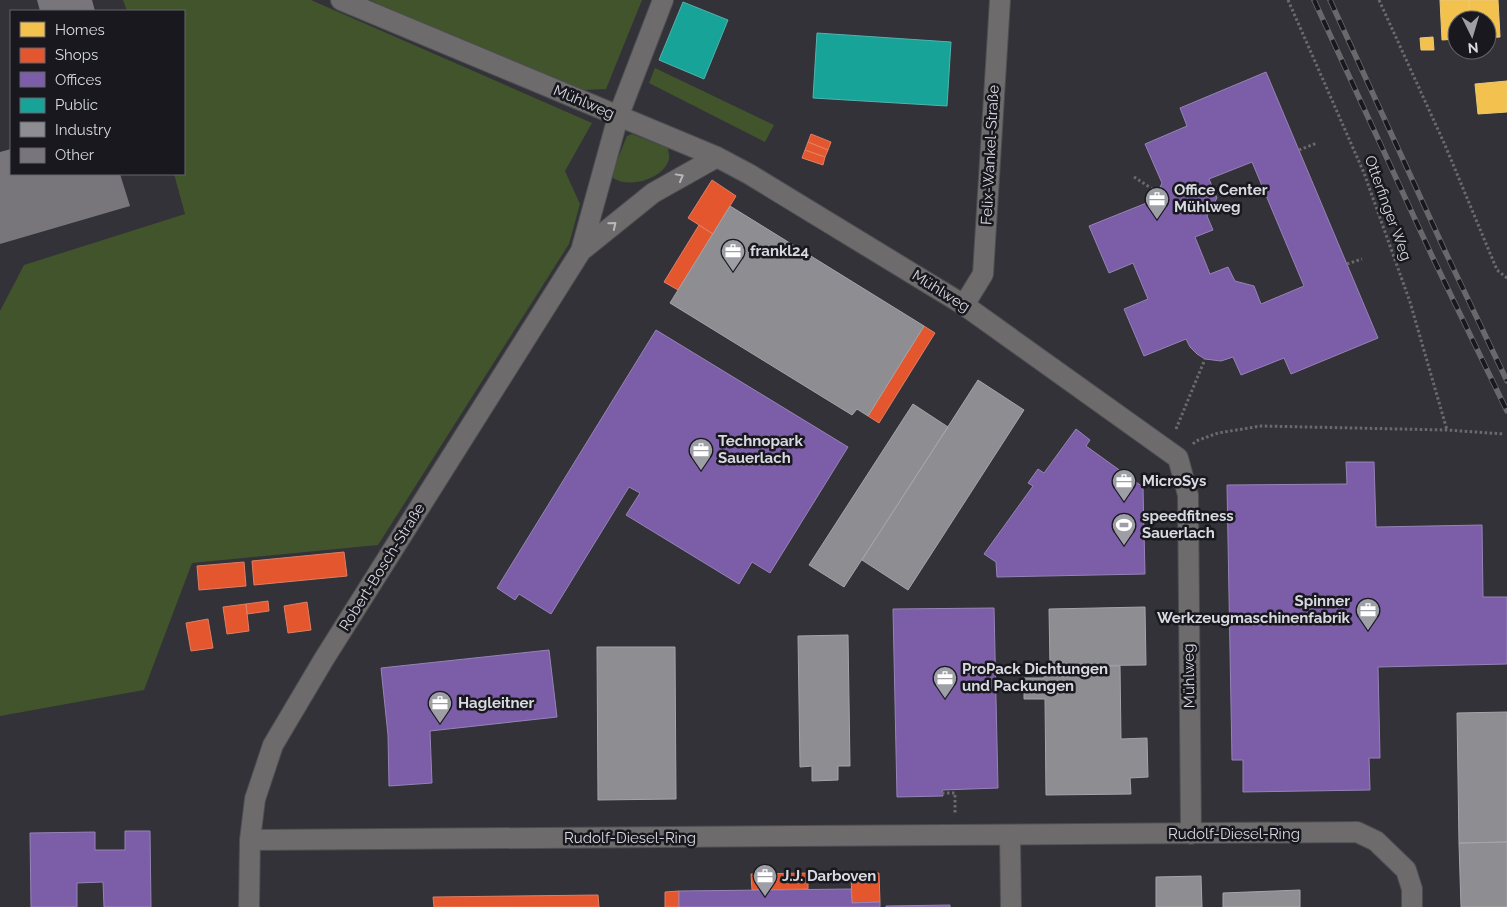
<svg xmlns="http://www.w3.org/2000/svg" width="1507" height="907" viewBox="0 0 1507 907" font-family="Raleway,sans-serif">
  <rect width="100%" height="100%" fill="#323238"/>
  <path fill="#41542c" d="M123,0H311L592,123L565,171L580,204L569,244L378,545L192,563L144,690L0,716V311L24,265L185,214L174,174H184V11H127Z
    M370,0H642L606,89L581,90L464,42Z
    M655,68L774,125L765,142L649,83Z
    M632,134L668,148C668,152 670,156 669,159C664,179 629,189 613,178L612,173L627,136Z"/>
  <path fill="#f2c14e" stroke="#eac87a" d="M1440,0H1469L1470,20H1457V39L1442,40Z
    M1469,0H1498L1500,37L1487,38V20H1470Z
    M1433,37L1434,50H1421L1420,38Z
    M1507,81V112L1478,114L1475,84Z"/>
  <path fill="#e4572e" stroke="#e07e64" d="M811,134L831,142L828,150L808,142Z
    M808,142L828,150L825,157L805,150Z
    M805,150L825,157L823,165L802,158Z
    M712,180L736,196L713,234L688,218Z
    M699,225L713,234L678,290L664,282Z
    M924,326L935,333L879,423L868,416Z
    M344,552L347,576L254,585L252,561Z
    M244,562L246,586L199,590L197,566Z
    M268,601L269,611L247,614L246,604Z
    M307,602L311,630L288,633L284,606Z
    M246,604L249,631L227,634L223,607Z
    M208,619L213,648L191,651L186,623Z
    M808,873V889L752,890L751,874Z
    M879,873L880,902L852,903L851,874Z
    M679,891V907H665V892Z
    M598,895L599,907H434L433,897Z"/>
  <path fill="#7b5ea7" stroke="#9783b8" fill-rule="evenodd" d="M1266,72L1378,338L1291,374L1284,358L1241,375L1233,357L1221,361L1205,359L1197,354L1190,347L1186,339L1144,356L1124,309L1148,299L1133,263L1109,273L1089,226L1154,200L1162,183L1145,144L1187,126L1180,108ZM1252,162L1304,286L1261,304L1254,286L1235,281L1228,267L1210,274L1195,237L1213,230L1207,216L1217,198L1209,179Z
    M656,330L848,447L770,573L752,562L739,584L626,515L640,493L629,487L551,614L519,594L515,600L497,588Z
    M1076,429L1090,440L1086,446L1143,487L1145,574L997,577L996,562L984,554L1033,486L1028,483L1038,469L1044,473Z
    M1346,462H1374L1376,527L1482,525L1483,597H1507V664L1378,667L1380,758H1369L1370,790L1243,792V760H1232L1227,485L1347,484Z
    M994,608L998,788L942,790L943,796L897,797L893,609Z
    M549,650L557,717L430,731L432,783L389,786L388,735L381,668Z
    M125,831H150L151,907H104L103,882L77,883V907H31L30,833L95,832V850H125Z
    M851,889L852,903L880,902V907H679V891Z
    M950,905V907H886V906Z"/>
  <path fill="#17a398" stroke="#51b3ae" d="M683,2L728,20L704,79L659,60Z
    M817,33L951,42L947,106L813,98Z"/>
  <path fill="#8d8d92" stroke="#a4a4aa" d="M730,206L924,326L868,416L857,409L852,415L670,303Z
    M978,380L1024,410L908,590L862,560Z
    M913,404L948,427L844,587L809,565Z
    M1145,607L1146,665L1050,666L1049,609Z
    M848,635L850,766H838V780L812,781V766L800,767L798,636Z
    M597,647H675L676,799L598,800Z
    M1120,666L1121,739L1147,738L1148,777L1130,778L1131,794L1046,795L1045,699H1024V678H1044V667Z
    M1507,712V842L1459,843L1457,713Z
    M1507,842V907H1461L1459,843Z
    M1201,876L1202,907H1156V877Z
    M1300,890V907H1223V893Z"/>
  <path fill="#78767b" d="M37,0H92L95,11H40Z
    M11,149V174H120L130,206L0,244V152Z"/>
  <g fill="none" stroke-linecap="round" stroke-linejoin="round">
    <g stroke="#4d4e52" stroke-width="22">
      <path id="minor" d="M341,0L717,157L749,174L964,305L1178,458L1188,495L1191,834
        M581,251L653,193L717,157
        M964,305L983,274L1000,0
        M1010,836L1011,907
        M250,840L1357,832L1376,841L1406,870L1412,889V907
        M249,907L250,840L255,799L273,745L324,659L581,251L618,117L663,0"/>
    </g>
    <path stroke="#6b6a6c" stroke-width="3" stroke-dasharray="2.5 2.5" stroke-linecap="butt" d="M1288,0L1364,173L1410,302L1447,430
      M1379,0L1445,145L1497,270L1507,278
      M1299,150L1317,143
      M1134,177L1157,192
      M1347,264L1362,259
      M1176,429L1205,359
      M1193,444L1196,441L1218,433L1261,426L1447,430L1504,434
      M942,793H955V813"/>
    <use href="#minor" stroke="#6d6b6b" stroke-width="20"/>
    <g stroke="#69686b" stroke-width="5.5">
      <path id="rail" d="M1314,0L1432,256L1507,411
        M1330,0L1445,251L1507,381"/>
    </g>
    <use href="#rail" stroke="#18181e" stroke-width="4" stroke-dasharray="11" stroke-linecap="butt"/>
  </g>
  <defs><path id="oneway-chevron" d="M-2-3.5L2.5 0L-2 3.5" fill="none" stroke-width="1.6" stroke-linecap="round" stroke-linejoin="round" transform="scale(1.25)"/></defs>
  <g stroke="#b8b8be">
    <use href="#oneway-chevron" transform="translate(680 177) rotate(-29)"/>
    <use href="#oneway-chevron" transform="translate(613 225) rotate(-39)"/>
  </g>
  <defs>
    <g id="office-pin" transform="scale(1.25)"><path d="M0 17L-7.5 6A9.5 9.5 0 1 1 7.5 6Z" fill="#9e9fa6" stroke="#18181e"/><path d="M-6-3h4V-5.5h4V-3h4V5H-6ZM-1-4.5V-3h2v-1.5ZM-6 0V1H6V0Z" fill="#fff"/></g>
    <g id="stadium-pin" transform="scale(1.25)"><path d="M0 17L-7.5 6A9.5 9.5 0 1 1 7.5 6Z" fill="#9e9fa6" stroke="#18181e"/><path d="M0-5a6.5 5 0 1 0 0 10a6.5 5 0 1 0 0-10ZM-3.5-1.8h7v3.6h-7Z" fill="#fff"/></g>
  </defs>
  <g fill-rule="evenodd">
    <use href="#office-pin" x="1157" y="199"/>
    <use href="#office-pin" x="733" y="251"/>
    <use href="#office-pin" x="701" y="450"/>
    <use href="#office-pin" x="1124" y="481"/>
    <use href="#stadium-pin" x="1124" y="525"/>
    <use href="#office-pin" x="1368" y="610"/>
    <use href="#office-pin" x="945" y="678"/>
    <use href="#office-pin" x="440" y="703"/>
    <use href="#office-pin" x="765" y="876"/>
  </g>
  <g text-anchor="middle" stroke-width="5" stroke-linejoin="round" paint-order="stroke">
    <g font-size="15" fill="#d8d9e1" stroke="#18181e">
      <text transform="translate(584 102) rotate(23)" y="5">Mühlweg</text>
      <text transform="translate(990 155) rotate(-87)" y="5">Felix-Wankel-Straße</text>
      <text transform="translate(1388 208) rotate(70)" y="5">Otterfinger Weg</text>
      <text transform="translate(941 291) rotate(32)" y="5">Mühlweg</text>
      <text transform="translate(382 567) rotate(-58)" y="5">Robert-Bosch-Straße</text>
      <text transform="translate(1189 676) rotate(-91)" y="5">Mühlweg</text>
      <text x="1234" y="839">Rudolf-Diesel-Ring</text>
      <text x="630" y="843">Rudolf-Diesel-Ring</text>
    </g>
    <g font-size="15" font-weight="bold" fill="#d8d9e1" stroke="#18181e" text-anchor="start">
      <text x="1174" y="195">Office Center<tspan x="1174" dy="17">Mühlweg</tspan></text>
      <text x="750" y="256">frankl24</text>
      <text x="718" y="446">Technopark<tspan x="718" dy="17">Sauerlach</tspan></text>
      <text x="1142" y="486">MicroSys</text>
      <text x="1142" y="521">speedfitness<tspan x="1142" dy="17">Sauerlach</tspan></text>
      <text x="1350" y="606" text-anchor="end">Spinner<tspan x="1350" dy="17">Werkzeugmaschinenfabrik</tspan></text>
      <text x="962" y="674">ProPack Dichtungen<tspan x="962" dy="17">und Packungen</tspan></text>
      <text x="458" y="708">Hagleitner</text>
      <text x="782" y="881">J.J. Darboven</text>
    </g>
  </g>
  <rect x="10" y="10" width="175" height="165" fill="#18181e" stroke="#65656c"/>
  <rect x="20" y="22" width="25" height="15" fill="#f2c14e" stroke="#65656c"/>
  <text x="55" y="35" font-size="15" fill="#d8d9e1">Homes</text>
  <rect x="20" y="48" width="25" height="15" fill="#e4572e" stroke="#65656c"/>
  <text x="55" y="60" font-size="15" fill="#d8d9e1">Shops</text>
  <rect x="20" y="72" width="25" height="15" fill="#7b5ea7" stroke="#65656c"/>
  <text x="55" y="85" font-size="15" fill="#d8d9e1">Offices</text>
  <rect x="20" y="98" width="25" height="15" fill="#17a398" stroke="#65656c"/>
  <text x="55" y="110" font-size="15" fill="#d8d9e1">Public</text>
  <rect x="20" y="122" width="25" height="15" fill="#8d8d92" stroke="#65656c"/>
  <text x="55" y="135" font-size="15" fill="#d8d9e1">Industry</text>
  <rect x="20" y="148" width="25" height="15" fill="#78767b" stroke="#65656c"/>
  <text x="55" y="160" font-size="15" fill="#d8d9e1">Other</text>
  <g transform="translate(1472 35) rotate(175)"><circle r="24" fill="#18181e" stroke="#65656c"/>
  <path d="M0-4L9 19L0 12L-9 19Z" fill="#9e9fa6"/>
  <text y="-8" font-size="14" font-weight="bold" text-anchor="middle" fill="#d8d9e1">N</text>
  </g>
</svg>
